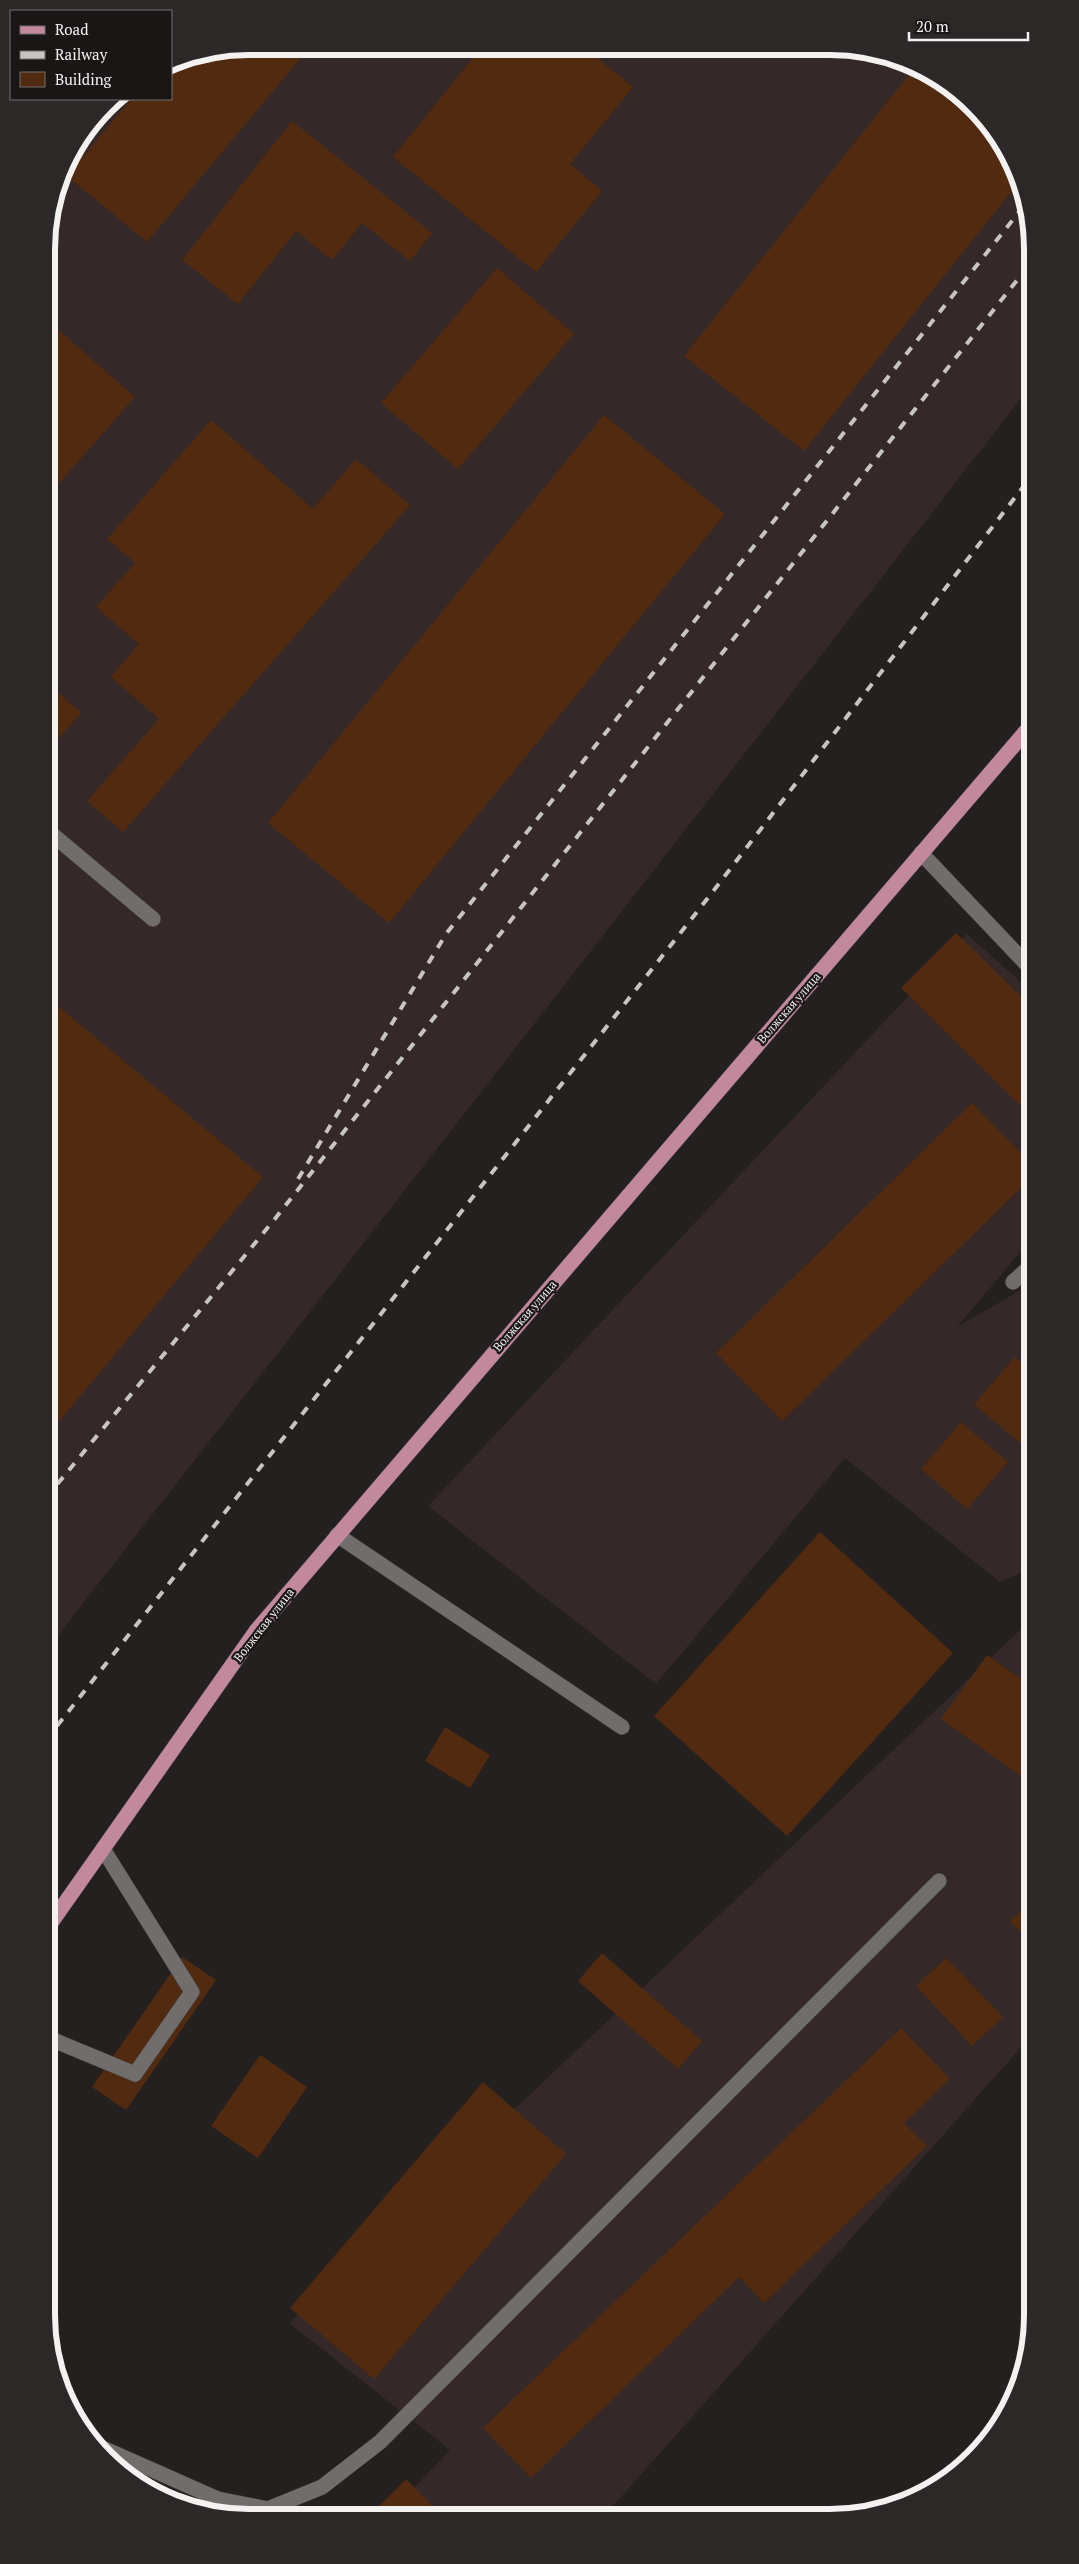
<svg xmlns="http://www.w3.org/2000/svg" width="1079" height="2564" viewBox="0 0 1079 2564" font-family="'PT Serif',serif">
  <rect width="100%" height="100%" fill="#24201f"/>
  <path fill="#342928" d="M249,46L869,50L920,67L973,105L1006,148L1026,197L1033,249V383L46,1651L47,235L67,159L113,99H171V62Z
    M967,934L1033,993V1237L957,1327L1033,1283L1032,1568L1000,1582L845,1458L656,1684L428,1506Z
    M1020,1630L1032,1637V2035L604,2516L388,2515L450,2450L289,2323Z"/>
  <path fill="#522a0f" d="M249,46L310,47L147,242L67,176L131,99H171V62Z
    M481,48H585L633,87L570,164L602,191L536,272L393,157Z
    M916,66L973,105L1006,148L1020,181L804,451L684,356Z
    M292,121L432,233L410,261L362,223L332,260L296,231L238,304L182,260Z
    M497,268L574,334L458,469L381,403Z
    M47,320L135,397L47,497Z
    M604,415L725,514L389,923L268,823Z
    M211,420L313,509L356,459L410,505L123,832L87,801L159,719L111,677L139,644L96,607L135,563L107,539Z
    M50,685L81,713L47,751V688Z
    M956,933L1033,1008V1118L901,988Z
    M47,997L263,1177L46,1437Z
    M972,1103L1033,1165V1176L782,1421L716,1353Z
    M1015,1357L1033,1373V1431L1021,1444L974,1404Z
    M961,1422L1008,1462L967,1509L921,1469Z
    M820,1532L953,1653L787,1836L654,1716Z
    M987,1655L1032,1687V1784L941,1719Z
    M445,1727L490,1755L470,1788L425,1761Z
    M1032,1901V1945L1010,1921Z
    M602,1953L702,2041L678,2069L578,1981Z
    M182,1957L216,1980L126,2110L92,2087Z
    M946,1958L1003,2017L972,2046L916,1986Z
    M901,2028L950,2079L904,2123L927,2146L764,2303L739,2277L531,2478L483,2428Z
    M260,2055L307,2087L258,2158L211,2126Z
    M483,2082L566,2154L374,2379L290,2308Z
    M406,2479L442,2515H370Z"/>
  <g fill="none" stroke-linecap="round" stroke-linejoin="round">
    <g stroke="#403c3c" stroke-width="16">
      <path id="lane" d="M47,830L153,919
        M337,1535L622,1727
        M46,2037L135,2074L192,1992L103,1849
        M96,2445L218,2499L268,2509L322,2487L380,2442L939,1881"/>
    </g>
    <g stroke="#403c3c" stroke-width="16">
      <path id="street" d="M921,853L1033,971
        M1013,1282L1033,1264"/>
    </g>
    <g stroke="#403c3c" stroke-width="16">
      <path id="primary" d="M46,1930L256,1631L1033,723"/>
    </g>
    <use href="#lane" stroke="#726d6d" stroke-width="15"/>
    <use href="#street" stroke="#726d6d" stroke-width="15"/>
    <use href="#primary" stroke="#c1899b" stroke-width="15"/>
    <path stroke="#c8c4c4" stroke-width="4" stroke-dasharray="9 9" stroke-linecap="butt" d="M298,1179L446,934L1027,202
      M46,1498L274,1220L1033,260
      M46,1740L711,894L1033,474"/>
  </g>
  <g text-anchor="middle" stroke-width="4.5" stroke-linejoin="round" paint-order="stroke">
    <g font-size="12" fill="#f4f1f1" stroke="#1a1616">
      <text transform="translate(789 1008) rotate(-49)" y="4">Волжская улица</text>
      <text transform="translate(525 1316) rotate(-49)" y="4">Волжская улица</text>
      <text transform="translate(264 1625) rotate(-52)" y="4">Волжская улица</text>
    </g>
  </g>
  <path d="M0 0H1079V2564H0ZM249 55H830A194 194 0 0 1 1024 249V2315A194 194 0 0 1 830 2509H249A194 194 0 0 1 55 2315V249A194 194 0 0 1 249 55Z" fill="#2b2828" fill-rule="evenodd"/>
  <path fill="none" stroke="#f4f1f1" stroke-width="6" d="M249 55H830A194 194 0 0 1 1024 249V2315A194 194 0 0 1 830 2509H249A194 194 0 0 1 55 2315V249A194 194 0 0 1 249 55Z"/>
  <rect x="10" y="10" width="162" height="90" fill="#1a1616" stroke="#716e6e"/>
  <rect x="20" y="26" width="25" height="8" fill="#c1899b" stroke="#716e6e"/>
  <text x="55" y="35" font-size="15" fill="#f4f1f1">Road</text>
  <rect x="20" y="51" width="25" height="8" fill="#c8c4c4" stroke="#716e6e"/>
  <text x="55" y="60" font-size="15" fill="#f4f1f1">Railway</text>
  <rect x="20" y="72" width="25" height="15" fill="#522a0f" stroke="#716e6e"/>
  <text x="55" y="85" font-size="15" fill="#f4f1f1">Building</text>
  <path d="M909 32v8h119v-8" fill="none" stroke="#f4f1f1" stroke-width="2.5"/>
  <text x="916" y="32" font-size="15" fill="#f4f1f1" stroke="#1a1616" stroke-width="4" paint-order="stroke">20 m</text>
</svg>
